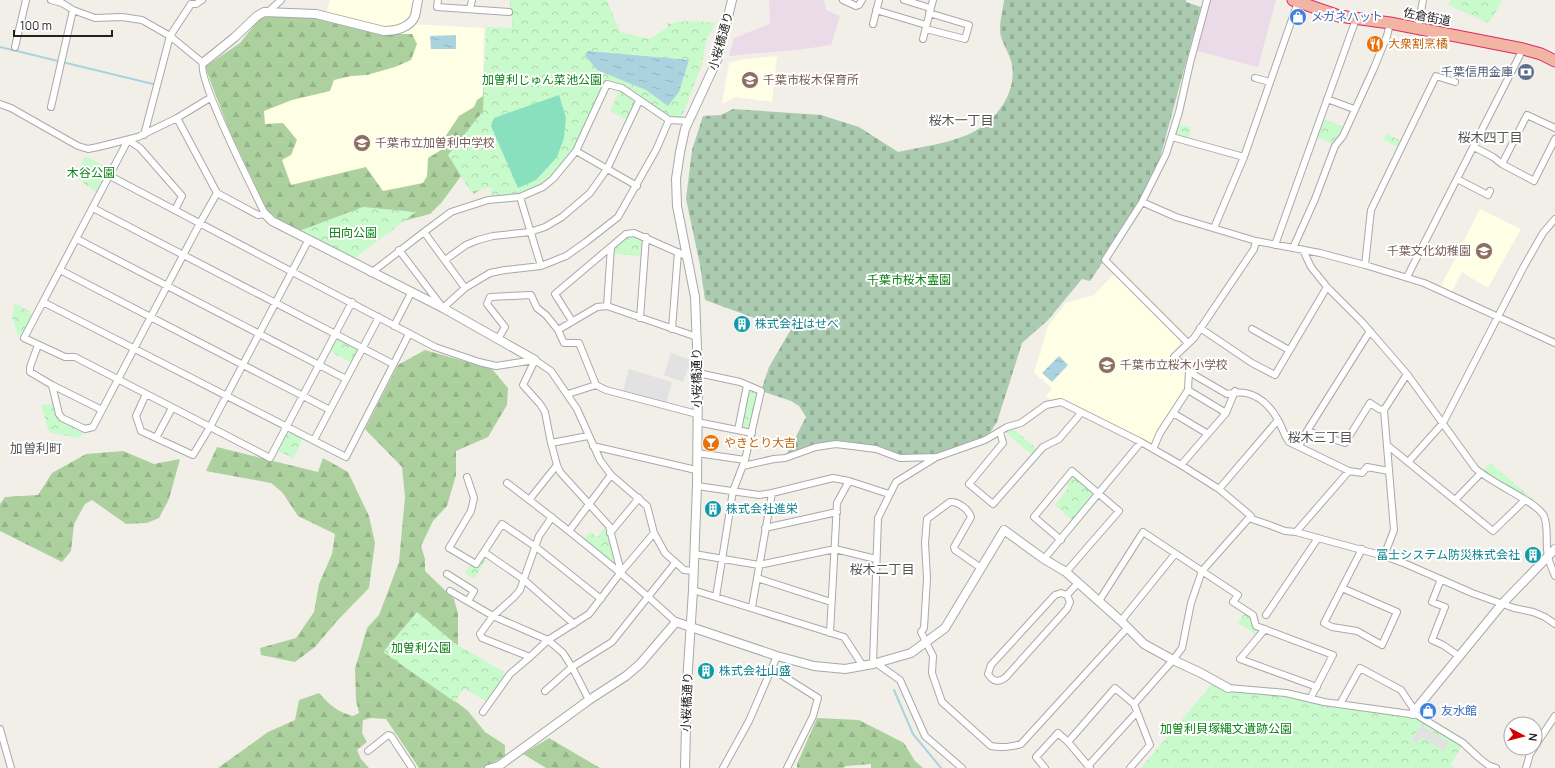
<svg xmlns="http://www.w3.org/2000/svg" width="1555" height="768" viewBox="0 0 1555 768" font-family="Manrope,'Noto Sans JP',sans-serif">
  <defs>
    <pattern id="forest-firs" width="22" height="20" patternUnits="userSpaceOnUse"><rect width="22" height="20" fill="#add19e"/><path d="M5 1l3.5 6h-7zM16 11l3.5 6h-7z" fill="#95b388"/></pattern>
    <pattern id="cemetery-stones" width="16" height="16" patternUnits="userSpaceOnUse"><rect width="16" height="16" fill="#aacbaf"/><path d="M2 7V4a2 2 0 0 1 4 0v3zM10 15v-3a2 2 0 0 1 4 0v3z" fill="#92ae96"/></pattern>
    <pattern id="park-crowns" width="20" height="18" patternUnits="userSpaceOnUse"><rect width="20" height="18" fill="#c8facc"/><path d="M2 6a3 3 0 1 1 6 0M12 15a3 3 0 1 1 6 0" fill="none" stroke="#acd6af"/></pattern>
    <pattern id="water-ripples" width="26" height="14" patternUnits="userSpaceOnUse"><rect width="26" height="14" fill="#aad3df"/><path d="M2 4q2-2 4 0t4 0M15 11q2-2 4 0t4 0" fill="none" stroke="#92b5bf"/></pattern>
  </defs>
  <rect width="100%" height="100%" fill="#f2efe9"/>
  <path fill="#ebdbe8" d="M769,0H824L826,10L840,16L831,45L804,49L729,56L734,38L770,24Z
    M1209,0H1276L1258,67L1197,51Z"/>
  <path fill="#ffffe5" d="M330,0H414L410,15L404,23L396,28L367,25L326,14Z
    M410,24L484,28L482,107L422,191L285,197L254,100L390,42Z
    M777,56L772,102L736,97L722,104L729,63L738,60Z
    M1480,209L1521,229L1488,288L1462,272L1451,293L1440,288Z
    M1114,274L1179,338L1180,343L1169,357L1185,373L1184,388L1153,443H1150L1099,417L1062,400L1052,401L1046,396L1052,388L1034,373L1048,326L1066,303L1094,295Z"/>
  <path fill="url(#forest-firs)" d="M510,0H602L617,33L651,42L669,29L668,23L680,29L617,75L657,109L622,88L606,81L592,107L474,194L461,176L442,202L430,214L324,242L282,222L267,210L229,130L205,67L240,43L260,18L274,13L314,18L368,30L394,34H412L417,44L411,60L395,67L367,75L351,76L334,80L330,91L292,100L264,111L265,124L283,123L297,140L291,155L282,160L291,185L366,167L383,191L423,183L427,176L428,158L441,150L445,137L459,116L474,107L477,100L483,96L487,31L513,28Z
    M425,350L492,369L508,388L507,405L488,437L456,451V475L447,506L433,521L421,546L425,559V571L454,599L458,614V649L441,690L468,711L485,732L505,745V756L483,768H419L386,719L371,718L363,720L362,733L367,742L357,750L361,759L369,768H218L268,732L295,720L299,700L319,693C331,706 336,711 353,716L359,713L356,700L355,669L367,628L379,615L399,562L405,497L402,467L365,429L398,365Z
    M217,447L318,472L323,458L348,472L369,516L375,543L369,588L337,621L315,647L295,662L261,655L260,648L296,638L314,612L319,584L332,554L335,534L298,516L282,492L271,483L206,471Z
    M123,451L154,464L180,459L169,499L159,518L147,523L126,524L92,500L85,504L74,524L71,551L62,562L0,531V504L5,497L38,495L52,473L86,454Z
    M817,718L859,720L904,743L915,761L923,768H871V764L846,766L843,768H797V764Z
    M549,738L600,768H546L523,754Z"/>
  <path fill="url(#cemetery-stones)" d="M1004,0H1186V2L1201,7L1157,169L1123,232L1090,281L1082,279L1048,320L1022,343L997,422L985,440L937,457L900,458L876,449L836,444L785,458L806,417L799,406L791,401L761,391L769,367L790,331L705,300L700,265L686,199L692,150L703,116L721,115L733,109L821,115L859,127L898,152C920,147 946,144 967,135C993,124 1017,96 1012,65C1010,55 1004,46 1001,37C998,26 1003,11 1004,0Z"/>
  <path fill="url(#park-crowns)" d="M510,0H607L620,32L650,39L675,22L695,21L716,23L707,38L701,67L681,119H670L644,99L622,86L606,81L575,147L559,169L544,182L519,196L492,199L491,187L471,192L448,155L483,111L486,27L513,28Z
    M1451,0H1503L1489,23L1448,5Z
    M620,90L631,98L634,103L627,120L610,111Z
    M1323,119L1345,127L1334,145L1316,137Z
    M1176,124L1191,127L1189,139L1177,136L1175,133Z
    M1386,134L1401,141L1398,147L1384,140Z
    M85,156L109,168L96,192L75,177Z
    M363,207L416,212L356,257H350L299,231Z
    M627,235L634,236L642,240L640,256L613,254V247Z
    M15,303L33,314L21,336L18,335L12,317Z
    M339,339L357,348L358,352L352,363L329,351L335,340Z
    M750,390L757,392L758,394L749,429L744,428L742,426L748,392Z
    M53,404L57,417L85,432L78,438L49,432L41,405Z
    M1012,428L1037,449L1032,455L1004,431Z
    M291,433L303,439L293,458L278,451L286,435Z
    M1490,463L1533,499L1530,502L1482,472Z
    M1073,475L1095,495L1073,521L1055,505L1069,487L1066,484Z
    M606,526L615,561L612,562L583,540L590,532L597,537Z
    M483,555L488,556L474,579L465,573L471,563Z
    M417,612L456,644L507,674L487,702L464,688L455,702L383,652Z
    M1245,613L1252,618L1254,628L1258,630L1257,635L1238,623Z
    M1212,684L1415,717L1463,745L1450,765L1455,768H1141Z"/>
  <path fill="#88e0be" d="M559,95L566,118L564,138L557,157L536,180L518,188L491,126L494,118Z"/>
  <path fill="#e2e2e2" d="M671,353L691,360L683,382L664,375Z
    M629,369L672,382L666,404L623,391Z
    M1421,725L1449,743L1444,751L1421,737L1417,744L1411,741Z"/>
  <path fill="url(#water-ripples)" d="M456,35V49H431L430,36Z
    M588,51L689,60L679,92L668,106L646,90L597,70L585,55Z
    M1059,356L1068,365L1052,382L1042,373Z"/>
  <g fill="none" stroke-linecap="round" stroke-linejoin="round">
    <path stroke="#aad3df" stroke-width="2" d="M0,47L153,84
      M894,690L913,734L941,768"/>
    <g stroke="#a9a9a9" stroke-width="8">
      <path id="minor" d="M51,0L62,3L73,10L95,18L122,17L142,20L170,36L203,63L204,62
        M438,0L437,7L509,12
        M843,0L856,6L859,5L862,0
        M904,0L930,8
        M470,9L472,0
        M876,10L926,25
        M269,11L281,0
        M873,24L879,0
        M1418,28L1423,0
        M926,29L965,39L969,25L929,13
        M923,39L933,0
        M15,47L26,0
        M1255,78L1270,82
        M1327,99L1354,109
        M0,104L11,108L78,146L88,149L98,147L138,137L177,118L210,98
        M51,107L73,10
        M177,118L217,193L258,215L265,214C255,193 196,77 203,63
        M144,135L170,36L191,4H196L202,0
        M1172,137L1244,157
        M128,140L24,338L65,357H75L270,458L352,302
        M128,140L140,148L182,196L175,210
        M1474,147L1493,157L1502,164L1534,181L1555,139
        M576,151L637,186
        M1502,164L1527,115L1555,128
        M110,176L435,347L479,362L496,366L535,360L551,371L577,409L600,460L611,475L647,506L654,533L665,553L684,570L694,571
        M1457,179L1488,195L1490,191
        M520,197L541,266
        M1142,202L1176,217L1256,241L1320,253L1365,265L1424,283L1555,343
        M93,208L393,364
        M1214,228L1244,157L1298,2
        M424,232L465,288
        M77,239L346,379
        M1256,241L1254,249L1194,338L1174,357L1196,376L1227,394C1250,388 1267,400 1278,420C1282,427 1284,435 1289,442L1349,471L1362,473L1367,467L1389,471
        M1275,245L1356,19
        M1293,248L1315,199L1335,146L1343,136L1374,68L1387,36L1390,23
        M399,250L443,308L465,288L490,273L505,270L541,266L566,256L586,242L618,217L656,150L669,120
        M1303,250L1311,267L1327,287L1362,322L1407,374L1475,468C1490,483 1536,501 1544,516C1549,528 1545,543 1548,556C1549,563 1553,570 1555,576
        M445,260L466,245L478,240L493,236L530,232L545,227L562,217L590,193L607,169L639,101
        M1365,265L1371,210L1436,76L1455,82
        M60,270L330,410
        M371,273L424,232L451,212L488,200L520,197L543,187L553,179L576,151L607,84L622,88L669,120L689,121
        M1407,277L1523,49
        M43,302L346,457L409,334
        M607,306L611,247
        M640,318L646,237
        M572,321L555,294L626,234L634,233L686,256
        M394,326L411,293
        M1200,328L1252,363L1275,375L1327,287
        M672,329L678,252
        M1252,329L1289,350
        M558,330L597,307L607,306L697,337
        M498,339L505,327L487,304L490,297L531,295L537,308L546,315L558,330L564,343H579L596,385L606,390L697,414
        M1188,343L1105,260L1142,202L1166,154L1179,112L1190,63L1207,0
        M38,345L30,367V372L52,385L59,414L62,418L85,429L93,427L200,223L217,193
        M535,360L523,385L540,404L545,412L551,443L557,465L560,472L609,526L621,572
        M698,373L740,382L761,391L745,460L733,491L716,597
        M52,385L102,410
        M1188,390L1226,413
        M146,394L136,416L141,431L193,455L210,427L308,241
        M568,394L596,385
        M1173,413L1208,434
        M697,422L752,433
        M738,430L747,385
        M1307,431L1345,443L1370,403L1379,409L1384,410
        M1000,432L1003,443L969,484L993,504L1043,447L1059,439L1081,413
        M156,438L172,408
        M314,440L379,317
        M551,443L588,436
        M1387,445L1493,531L1525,500
        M593,446L696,470
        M1299,446L1307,431L1370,331
        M1153,449L1160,433L1188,390L1189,371
        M697,453L745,460
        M1409,461L1443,423L1523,268L1543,233L1555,219
        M1181,465L1226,413L1235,391
        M743,466L774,459L785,458L816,447L836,444L876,449L900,458L937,457L985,440L1007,427L1021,423L1046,405L1061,402L1141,442L1181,465L1219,489L1251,516L1249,518
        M467,477L474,498L471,511L449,548L476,564L502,524L536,547L601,599
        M507,483C565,527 622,572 676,622
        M697,486L759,495L772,493L833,478L849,481L889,494
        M1219,489L1278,420
        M529,500L557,465
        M1455,500L1481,473
        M1249,518L1272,526L1285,531L1296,532L1384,556L1406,564L1472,593L1514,608L1533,612L1545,617L1555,624
        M765,528L837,512
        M569,531L611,475
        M1296,532L1349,471
        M610,533L639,498
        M1061,540L1034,517L1072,471L1119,511L1066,572
        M484,552L523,579L574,624
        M694,554L759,565L835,549L876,559
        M1384,556L1394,530L1384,410L1407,374
        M1044,559L1141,442
        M981,568L955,550L954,547L971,517C969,510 958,501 950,502L927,519L925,543L927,578L924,628L921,632L933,656L932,673L942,702L991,746C1000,748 1013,747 1021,744L1128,627
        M447,574L474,591L468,601
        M757,578L831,602
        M1441,579L1432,602L1445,607L1432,640L1443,645L1459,656
        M1342,588L1397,612L1382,645L1357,631L1332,627L1324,623L1362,549
        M693,590L844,637L863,666
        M450,591L493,616L548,640L563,653L572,667L589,700
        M1061,593L1067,595L1070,602L1067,609L1006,677C999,683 993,682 988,674L991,665L1055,595Z
        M1067,595L1078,583
        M1099,601L1143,532L1238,595L1233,602L1253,615L1256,626L1333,655L1310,699
        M752,607L772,493
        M1266,615L1318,538
        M1121,621L1175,554
        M1265,629L1240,659L1317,687
        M830,633L837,503L849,481
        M530,657L482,638L480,634L493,616L514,597L520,590L539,536L552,517
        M876,663L900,680L925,736L962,768
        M873,664L878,518L896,482L935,458
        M772,669L818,698L813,716L787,768
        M1228,688L1286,693L1324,702L1417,715L1463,743L1478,757L1488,765L1496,768
        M545,691L572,667L612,642L675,563
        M1134,704L1173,660L1182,648L1191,603L1202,571L1249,518
        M1340,704L1360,668L1401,690L1415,711
        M483,712L510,674L530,657L548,640L589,614L621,572L654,533
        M0,729L11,768
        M1068,742L1115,688L1134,704L1150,745L1130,768
        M1535,746L1555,716
        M368,751L388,735L391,736L412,768
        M1088,766L1137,712
        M488,768L498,765
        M723,768L749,721L777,656
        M1045,768L1036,757L1058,733L1068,742L1090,768
        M1526,768L1530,754L1534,748"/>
    </g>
    <g stroke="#a9a9a9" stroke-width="10">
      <path id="tertiary" d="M204,62L235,37L257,16L264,12L316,14L384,31C395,31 410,28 415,16C416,11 417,5 418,0
        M265,214L272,221L443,308L535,360
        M1412,714L1502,604L1555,549
        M496,768L589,700L626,676L640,664L676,622L777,656L814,666L845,669L873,664L911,653L945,628L1004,530L1044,559L1066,572L1121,621L1144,644L1173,660L1201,673L1228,688
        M685,768L687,684L693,590L697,486L698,373L695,297L677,206L676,179L680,152L685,129L718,58L732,0"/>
    </g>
    <g stroke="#dc2a67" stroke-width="13">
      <path id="trunk" d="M1293,0L1339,16L1390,23L1523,49L1541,54L1555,61"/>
    </g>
    <use href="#minor" stroke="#fff" stroke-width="6"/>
    <use href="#tertiary" stroke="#fff" stroke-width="8"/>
    <use href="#trunk" stroke="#f2b4a3" stroke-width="11"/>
  </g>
  <defs>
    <g id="shop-disc" transform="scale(0.9)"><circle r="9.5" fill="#3f7fe0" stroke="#fff"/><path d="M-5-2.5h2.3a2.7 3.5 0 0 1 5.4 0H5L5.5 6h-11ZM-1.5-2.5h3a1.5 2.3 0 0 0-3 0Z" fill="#fff"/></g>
    <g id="restaurant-disc" transform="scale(0.9)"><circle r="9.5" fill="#e8710a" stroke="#fff"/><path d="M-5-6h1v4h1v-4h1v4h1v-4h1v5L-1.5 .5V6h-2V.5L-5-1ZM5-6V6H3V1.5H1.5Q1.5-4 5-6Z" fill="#fff"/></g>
    <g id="bank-disc" transform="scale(0.9)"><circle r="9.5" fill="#5c6f8a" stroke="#fff"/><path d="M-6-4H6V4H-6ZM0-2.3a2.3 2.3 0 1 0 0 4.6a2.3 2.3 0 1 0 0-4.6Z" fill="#fff"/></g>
    <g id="school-disc" transform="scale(0.9)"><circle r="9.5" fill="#8d6e63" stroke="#fff"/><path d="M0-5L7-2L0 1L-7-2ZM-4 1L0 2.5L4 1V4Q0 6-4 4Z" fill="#fff"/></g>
    <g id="building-disc" transform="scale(0.9)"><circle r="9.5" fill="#0f9aa8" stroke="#fff"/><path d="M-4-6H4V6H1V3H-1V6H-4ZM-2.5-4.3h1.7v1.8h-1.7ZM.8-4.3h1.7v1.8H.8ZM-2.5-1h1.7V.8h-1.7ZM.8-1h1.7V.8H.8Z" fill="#fff"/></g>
    <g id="bar-disc" transform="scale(0.9)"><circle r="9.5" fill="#e8710a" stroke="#fff"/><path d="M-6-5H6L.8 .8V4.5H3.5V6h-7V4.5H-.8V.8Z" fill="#fff"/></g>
  </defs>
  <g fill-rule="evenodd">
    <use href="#shop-disc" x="1298" y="17"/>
    <use href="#restaurant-disc" x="1375" y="44"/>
    <use href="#bank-disc" x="1526" y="72"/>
    <use href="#school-disc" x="750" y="80"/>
    <use href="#school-disc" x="362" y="143"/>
    <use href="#school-disc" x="1484" y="251"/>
    <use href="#building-disc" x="742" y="324"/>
    <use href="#school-disc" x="1107" y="365"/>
    <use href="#bar-disc" x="711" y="443"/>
    <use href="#building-disc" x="713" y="509"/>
    <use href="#building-disc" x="1533" y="555"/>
    <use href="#building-disc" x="706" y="671"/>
    <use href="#shop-disc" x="1428" y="711"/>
  </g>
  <g text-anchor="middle" stroke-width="4" stroke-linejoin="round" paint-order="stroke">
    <g font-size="12" fill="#366cbe" stroke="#fff" text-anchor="start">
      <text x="1311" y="21">メガネハット</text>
      <text x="1441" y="715">友水館</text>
    </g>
    <g font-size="12" fill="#222" stroke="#fff">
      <text transform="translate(1427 17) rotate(11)" y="4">佐倉街道</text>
      <text transform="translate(721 41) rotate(-74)" y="4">小桜橋通り</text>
      <text transform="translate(697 378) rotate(-90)" y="4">小桜橋通り</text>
      <text transform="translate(687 702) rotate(-88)" y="4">小桜橋通り</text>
    </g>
    <g font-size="12" fill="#c56008" stroke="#fff" text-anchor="start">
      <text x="1388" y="48">大衆割烹橘</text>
      <text x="724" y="447">やきとり大吉</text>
    </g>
    <g font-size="12" fill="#4e5e75" stroke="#fff" text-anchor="end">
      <text x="1513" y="76">千葉信用金庫</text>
    </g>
    <g font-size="12" fill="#0c8416" stroke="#fff">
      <text x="542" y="84">加曽利じゅん菜池公園</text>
      <text x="91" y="177">木谷公園</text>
      <text x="353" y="237">田向公園</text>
      <text x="909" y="284">千葉市桜木霊園</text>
      <text x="421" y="652">加曽利公園</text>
      <text x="1226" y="733">加曽利貝塚縄文遺跡公園</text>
    </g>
    <g font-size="12" fill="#785e54" stroke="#fff" text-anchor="start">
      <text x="763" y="84">千葉市桜木保育所</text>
      <text x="375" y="147">千葉市立加曽利中学校</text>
      <text x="1471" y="255" text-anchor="end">千葉文化幼稚園</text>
      <text x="1120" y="369">千葉市立桜木小学校</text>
    </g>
    <g font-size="12" fill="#0d838f" stroke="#fff" text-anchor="start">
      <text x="755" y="328">株式会社はせべ</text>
      <text x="726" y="513">株式会社進栄</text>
      <text x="1520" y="559" text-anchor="end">冨士システム防災株式会社</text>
      <text x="719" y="675">株式会社山盛</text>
    </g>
    <g font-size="13" fill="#555" stroke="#fff">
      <text x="961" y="125">桜木一丁目</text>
      <text x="1490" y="142">桜木四丁目</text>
      <text x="1320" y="442">桜木三丁目</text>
      <text x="36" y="453">加曽利町</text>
      <text x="882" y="574">桜木二丁目</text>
    </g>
  </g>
  <g transform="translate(1523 736) rotate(97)"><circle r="19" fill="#ffffff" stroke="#a7a7a7"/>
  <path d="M0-3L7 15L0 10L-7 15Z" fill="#d40000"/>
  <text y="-6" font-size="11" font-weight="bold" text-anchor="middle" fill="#222222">N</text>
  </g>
  <path d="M14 30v6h98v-6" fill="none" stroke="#222222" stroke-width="2"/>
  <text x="20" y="30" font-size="12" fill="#222222" stroke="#ffffff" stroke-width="3" paint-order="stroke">100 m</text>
</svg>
